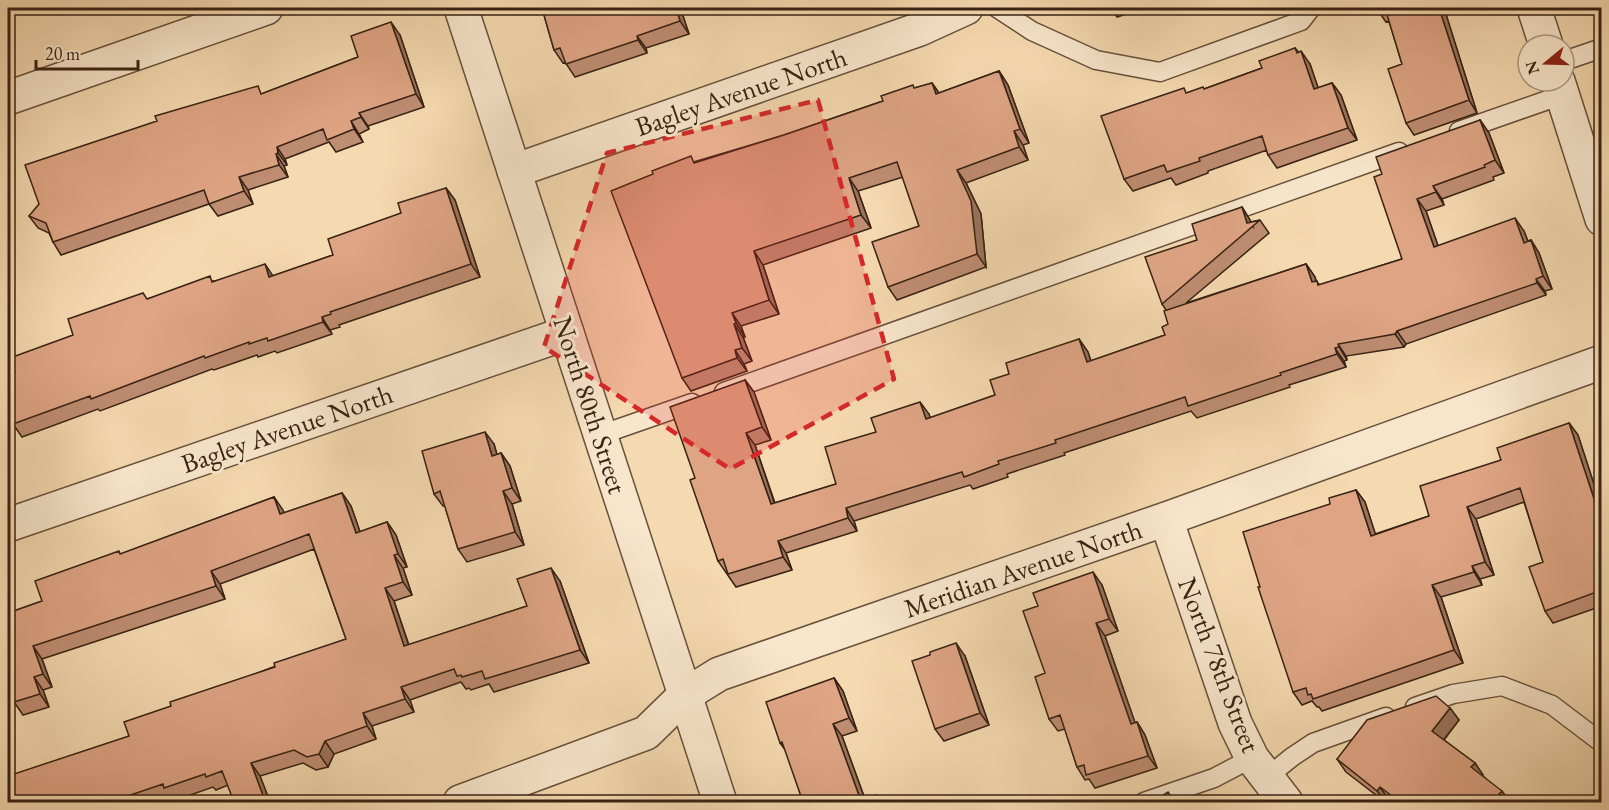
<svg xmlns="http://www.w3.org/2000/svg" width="1609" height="810" viewBox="0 0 1609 810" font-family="'EB Garamond',serif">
  <rect width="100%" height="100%" fill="#f5d9b0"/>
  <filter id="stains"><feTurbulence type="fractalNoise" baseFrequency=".00333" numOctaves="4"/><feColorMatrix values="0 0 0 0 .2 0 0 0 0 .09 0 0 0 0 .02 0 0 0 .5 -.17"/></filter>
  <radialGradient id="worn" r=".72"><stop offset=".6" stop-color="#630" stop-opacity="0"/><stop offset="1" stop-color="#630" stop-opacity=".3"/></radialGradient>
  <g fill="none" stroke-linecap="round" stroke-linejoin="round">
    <g stroke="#67503b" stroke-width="21">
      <path id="service" d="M997,8L1032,31L1096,60L1160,72L1301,21L1311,8
        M1564,61L1602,48
        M1459,131L1562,95
        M724,392L1399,152
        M600,435L692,403
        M1415,707L1453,694L1502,686L1552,705L1602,743
        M1266,778L1292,757L1313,743L1386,717
        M1144,802L1214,778L1252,758"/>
    </g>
    <g stroke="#67503b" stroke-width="36">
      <path id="minor" d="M1534,8L1546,45
        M1558,81L1602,219
        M8,98L266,8
        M514,171L920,29L966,8
        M1166,519L1235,723L1252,758L1286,802
        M8,525L567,333
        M460,802L646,733L685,695L719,674L1166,519L1602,362"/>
    </g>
    <g stroke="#67503b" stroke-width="36">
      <path id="tertiary" d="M461,8L720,802"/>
    </g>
    <use href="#service" stroke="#f8e6cc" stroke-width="18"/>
    <use href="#minor" stroke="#f8e6cc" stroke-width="33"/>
    <use href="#tertiary" stroke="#f8e6cc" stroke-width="33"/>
  </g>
  <path fill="#bf8d72" stroke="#382214" stroke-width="1.5" d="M542,8H699L682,13L689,34L646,48L647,53L575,77L565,62L563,63L554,50Z
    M1111,8H1145L1117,17Z
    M1150,8H1175L1155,14Z
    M1369,8H1444L1477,113L1414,135L1406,123L1402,64L1389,21L1386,22L1377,9L1372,11Z
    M1596,8H1602V16Z
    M400,35L424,107L368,126L369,129L359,134L363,142L336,152L329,142L285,159L287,165L284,166L288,177L248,190L253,204L218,216L209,204L61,255L53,242L49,233L38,228L29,216L264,93L358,57Z
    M1295,48L1310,64L1318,88L1332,83L1341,95L1357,140L1277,168L1268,155L1267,150L1208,171V173L1176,185L1171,178L1133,191L1124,179L1187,93L1204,89L1262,68Z
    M999,71L1008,85L1029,143L1023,145L1028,160L966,183L981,214L986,267L897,300L888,287L919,226L903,177L858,191L871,228L763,265L779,314L741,326L745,337H743L752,361L744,364L747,371L691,391L682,378L653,174L784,135L883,101L915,88L932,83L939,93Z
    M1480,120L1489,133L1504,173L1493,177L1494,180L1442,199L1444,205L1426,211L1438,246L1524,231L1528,241L1531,240L1539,253L1552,289L1545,291L1546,295L1406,344L1404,347L1346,356L1347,360L1344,361L1346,367L1289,385L1290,387L1197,418L1191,411L1064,453L1065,455L1007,474L1008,477L973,489L970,485L854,521L857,531L786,553L792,570L736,587L718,561L695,478L745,380L754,392L771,440L755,445L775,503L836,484L876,432L929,414L930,418L995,395L1009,374L1079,339L1088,352L1091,361L1165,335L1168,324L1166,310L1162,304L1197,240L1242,207L1251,222L1260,220L1269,233L1186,303L1306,264L1315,277L1316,281L1320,285L1402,259L1382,174Z
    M446,188L455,200L480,277L339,325L340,327L330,330L332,334L277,353L275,351L258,357L257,355L214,370L212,369L100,411L98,409L22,437L13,424L15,373L73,335L147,299L213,281L273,276L333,255L401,213Z
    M1569,423L1578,435L1602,509V606L1553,623L1545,611L1543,562L1524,502L1476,519L1494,575L1480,579L1482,585L1441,597L1463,663L1322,711L1319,707H1317L1312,701L1302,705L1293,692L1330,504L1356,490L1365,502L1375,534L1429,516L1501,460Z
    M494,444L497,455L501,453L510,466L521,501L512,504L524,545L467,562L458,549L445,506H443L434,494Z
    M342,493L351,506L360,532L387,522L396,535L407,567L403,568L412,595L394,601L409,645L527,606L560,581L589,663L494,692L489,684L471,690L469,688L466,689L461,682L410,700L414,712L372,726L376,739L334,754L328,767L316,770L303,763L260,776L270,802H234L228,785L216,790L213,787L173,801L171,797L156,802H8L129,736L171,706L346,639L314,549L220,584L225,599L42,659L52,687L43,690L49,707L23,715L14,702L13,699H11L8,694V613L42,601L121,554L274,497L284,513Z
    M1102,585L1118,631L1105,636L1135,723L1137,722L1145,735L1157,768L1095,788L1089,779L1085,780L1077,767L1065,729L1058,731L1049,719L1045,673Z
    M965,656L989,725L944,741L935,729Z
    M834,678L843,691L857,731L842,736L865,799L883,802H803L786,751L780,743Z
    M1450,708L1459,720L1444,740L1475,763L1483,775V776L1511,802H1392L1389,800L1387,802H1385L1346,772L1337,759Z"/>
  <path fill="#9b735c" stroke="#382214" stroke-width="1.5" d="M676,8H678L682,13L689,34L680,21Z
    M1439,8H1444L1477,113L1469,100Z
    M391,22L400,35L424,107L416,94Z
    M637,36L646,48L647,53L638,40Z
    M1301,51L1310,64L1323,102L1314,89Z
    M999,71L1008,85L1029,143L1020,129Z
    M932,83L941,96L936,94Z
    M1332,83L1341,95L1357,140L1348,128Z
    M359,113L368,126L369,129L361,117Z
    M1480,120L1489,133L1504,173L1495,160Z
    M351,121L359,134L363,142L354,129Z
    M1014,131L1023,145L1028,160L1019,147Z
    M277,147L285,159L287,165L278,153Z
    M276,154L284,166L288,177L279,165Z
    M957,170L966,183L981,214L986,267L977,254Z
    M239,177L248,190L253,204L244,191Z
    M849,178L858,191L871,228L861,215Z
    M1433,186L1442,199L1444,205L1436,192Z
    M446,188L455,200L480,277L471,264Z
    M1417,199L1426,211L1443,260L1434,247Z
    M1242,207L1250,220L1253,227L1247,223Z
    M1515,218L1524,231L1533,255L1524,243Z
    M1531,240L1539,253L1552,289L1543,276Z
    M754,251L763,265L779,314L769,300Z
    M265,264L273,276L269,277Z
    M1306,264L1315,277L1321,295L1312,282Z
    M1536,279L1545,291L1546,295L1537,283Z
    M732,313L741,326L745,337L736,323Z
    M322,317L330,330L332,334L323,322Z
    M734,324L743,337L752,361L742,348Z
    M1397,331L1406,344L1404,347L1395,334Z
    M1079,339L1088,352L1095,375L1087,362Z
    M1338,344L1346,356L1347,360L1339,347Z
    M1335,348L1344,361L1346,367L1337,354Z
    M735,350L744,364L747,371L737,358Z
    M745,380L754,392L771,440L762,427Z
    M920,402L929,414L935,432L926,419Z
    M1569,423L1578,435L1602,509V523Z
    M485,432L494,444L501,469L492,456Z
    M746,433L755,445L779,517L771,504Z
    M501,453L510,466L521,501L512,488Z
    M1356,490L1365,502L1380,548L1371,536Z
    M503,491L512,504L524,545L515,532Z
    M342,493L351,506L365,546L356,533Z
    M274,497L283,510L289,527L280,514Z
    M1467,507L1476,519L1494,575L1485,562Z
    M846,508L854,521L857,531L848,518Z
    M387,522L396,535L407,567L398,554Z
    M778,541L786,553L792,570L783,557Z
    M394,555L403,568L412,595L403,582Z
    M1472,566L1480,579L1482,585L1474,572Z
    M551,568L560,581L589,663L580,650Z
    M211,571L220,584L225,599L216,586Z
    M1093,572L1102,585L1118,631L1109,619Z
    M1432,585L1441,597L1463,663L1454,650Z
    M385,588L394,601L413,659L404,646Z
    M1096,623L1105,636L1140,737L1131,724Z
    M956,643L965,656L989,725L980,713Z
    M33,646L42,659L52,687L43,674Z
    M34,677L43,690L49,707L40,694Z
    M834,678L843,691L857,731L849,718Z
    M401,687L410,700L414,712L405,699Z
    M1450,708L1459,720L1441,743L1432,731Z
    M363,713L372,726L376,739L367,726Z
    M1137,722L1145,735L1157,768L1148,756Z
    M833,724L842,736L866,802L861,801Z
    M325,741L334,754L328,767L319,754Z
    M251,763L260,776L270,802H266L265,801Z
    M1475,763L1483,775L1480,780L1471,767Z
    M1380,787L1389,800L1387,802H1386L1377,791Z
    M1502,791L1510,802L1499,794Z"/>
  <path fill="#dea484" stroke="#382214" stroke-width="1.5" d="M542,8H676L680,21L637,36L638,40L566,64L560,48L554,50Z
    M1385,8H1439L1469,100L1406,123L1388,69L1402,64Z
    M391,22L416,94L359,113L361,117L351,121L354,129L327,140L323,129L277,147L278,153L276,154L279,165L239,177L244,191L209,204L204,190L53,242L46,223L29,216L39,204L25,165L157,121L155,116L258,86L261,94L358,57L351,36Z
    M1295,48L1297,53L1301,51L1314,89L1332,83L1348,128L1268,155L1262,136L1199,158L1200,161L1167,172L1164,165L1124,179L1101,116L1184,88L1186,93L1203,87L1204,89L1262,68L1259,61Z
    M999,71L1020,129L1014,131L1019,147L957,170L971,201L977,254L888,287L872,242L919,226L897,162L849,178L861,215L754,251L769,300L732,313L736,323L734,324L742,348L735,350L737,358L682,378L611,191L653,174L652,171L691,156L694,163L784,135L883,101L881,96L913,85L914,88L932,83L936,94Z
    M1480,120L1495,160L1484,165L1485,167L1433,186L1436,192L1417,199L1434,247L1515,218L1524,243L1531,240L1543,276L1536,279L1537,283L1397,331L1395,334L1338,344L1339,347L1335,348L1337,354L1280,373L1281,375L1188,406L1185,397L1055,440L1056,443L998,461L999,464L964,477L962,472L846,508L848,518L778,541L783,557L728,574L723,559L718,561L690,480L695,478L670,407L745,380L762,427L746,433L771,504L836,484L825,447L876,432L871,418L920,402L926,419L995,395L990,380L1009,374L1006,363L1079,339L1087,362L1165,335L1162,327L1168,324L1164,311L1306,264L1312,282L1317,281L1318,285L1402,259L1374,177L1382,174L1376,157Z
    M446,188L471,264L330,312L331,314L322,317L323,322L268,341L267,338L249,344V342L205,358L204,356L91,399L90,396L13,424L8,409V376L15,373L10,358L73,335L68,319L143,293L147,299L210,276L212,282L265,264L269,277L333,255L328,239L401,213L398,203Z
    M1242,207L1247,223L1260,220L1162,304L1145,257L1197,240L1192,224Z
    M1569,423L1602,523V590L1545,611L1529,567L1543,562L1520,488L1467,507L1485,562L1472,566L1474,572L1432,585L1454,650L1313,699L1311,694L1308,695L1306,688L1293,692L1258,587H1260L1243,532L1330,504L1329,498L1356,490L1371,536L1429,516L1420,486L1501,460L1497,448Z
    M485,432L492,456L501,453L512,488L503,491L515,532L458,549L440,491L434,494L422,451Z
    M342,493L356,533L387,522L398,554L394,555L403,582L385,588L404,646L527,606L517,579L551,568L580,650L485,679L482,671L462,677L461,675L457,676L454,669L401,687L405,699L363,713L367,726L325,741L319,754L307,757L294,750L251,763L265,801L261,802H234L222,771L206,777L205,774L164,788L163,784L110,802H8V776L129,736L124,722L171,706L170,702L275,667L274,663L346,639L309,534L211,571L216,586L33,646L43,674L34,677L40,694L14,702L8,684V613L42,601L35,581L119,551L120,554L274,497L280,514Z
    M1093,572L1109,619L1096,623L1131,724L1137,722L1148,756L1086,775L1084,765L1077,767L1060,715L1049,719L1035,677L1045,673L1023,611L1038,606L1033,593Z
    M956,643L980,713L935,729L912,661L930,655V652Z
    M834,678L849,718L833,724L861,801L877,795L880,802H803L782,742L780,743L766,702Z
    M1436,696L1450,708L1432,731L1475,763L1471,767L1502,791L1499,794L1511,802H1400L1380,787L1377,791L1337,759L1367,720Z
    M1168,792L1175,802H1152Z"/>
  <path fill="#d62828" fill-opacity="0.2" stroke="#d62828" stroke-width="4.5" stroke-dasharray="12 8" stroke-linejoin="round" d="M818,100L894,379L730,469L544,347L607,153Z"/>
  <g text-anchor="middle" stroke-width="6" stroke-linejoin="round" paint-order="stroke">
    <g font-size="27" fill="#382214" stroke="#f8e6cc">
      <text transform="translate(741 92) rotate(-19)" y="9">Bagley Avenue North</text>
      <text transform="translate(590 405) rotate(72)" y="9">North 80th Street</text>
      <text transform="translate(287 429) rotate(-19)" y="9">Bagley Avenue North</text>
      <text transform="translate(1023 569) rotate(-19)" y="9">Meridian Avenue North</text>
      <text transform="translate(1219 665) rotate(69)" y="9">North 78th Street</text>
    </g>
  </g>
  <rect width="1609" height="810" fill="none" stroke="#f5d9b0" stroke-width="30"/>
  <rect x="9" y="9" width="1591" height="792" fill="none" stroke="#382214" stroke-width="3"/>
  <rect x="15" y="15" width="1579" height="780" fill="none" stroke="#382214" stroke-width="1.5"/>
  <g transform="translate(1546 63) rotate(251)"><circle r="28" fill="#f8e6cc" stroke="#ab9882" stroke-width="1.5"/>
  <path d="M0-4.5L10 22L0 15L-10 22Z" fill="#8f2418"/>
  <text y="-9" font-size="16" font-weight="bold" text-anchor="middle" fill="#382214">N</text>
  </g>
  <path d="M36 60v9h102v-9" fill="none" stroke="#382214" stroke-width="3"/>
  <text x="45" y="60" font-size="18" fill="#382214" stroke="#f8e6cc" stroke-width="4.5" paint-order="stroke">20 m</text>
  <rect width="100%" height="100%" filter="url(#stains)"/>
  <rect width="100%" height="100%" fill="url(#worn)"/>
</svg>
